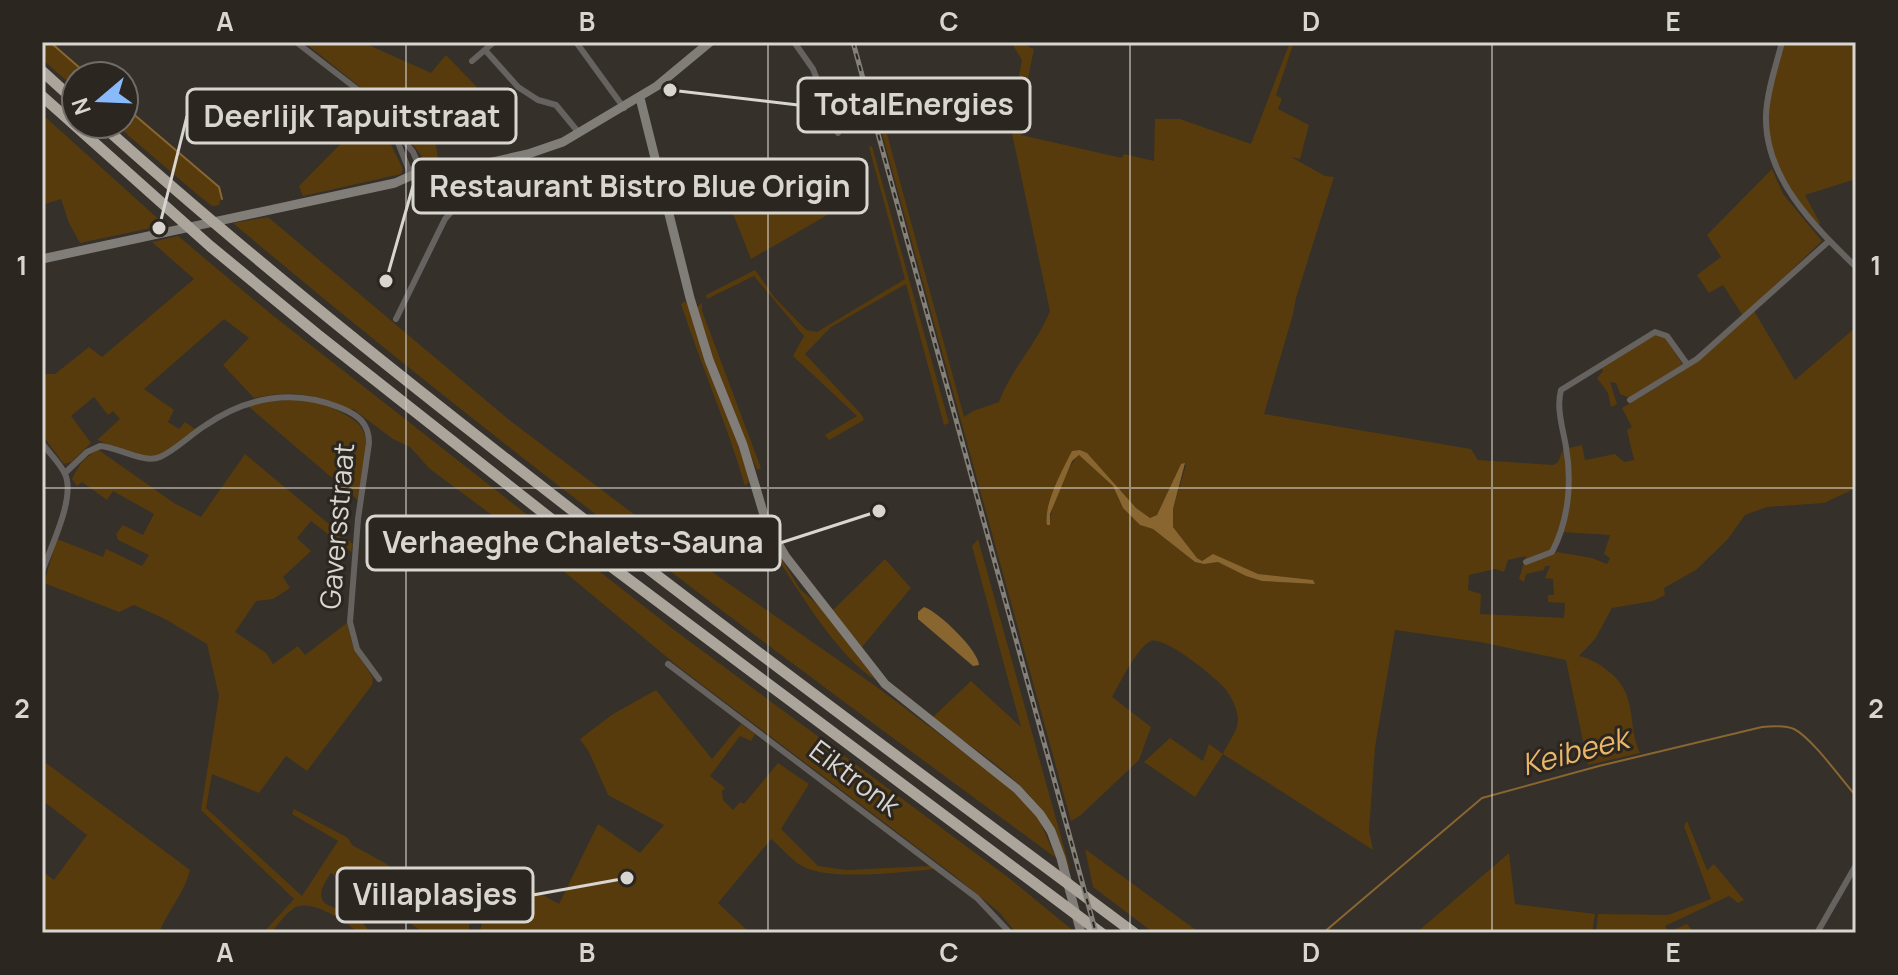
<svg xmlns="http://www.w3.org/2000/svg" width="1898" height="975" viewBox="0 0 1898 975" font-family="Manrope,sans-serif">
  <rect width="100%" height="100%" fill="#353029"/>
  <path fill="#573b0c" fill-rule="evenodd" d="M42,42H50L89,76H76V89L42,59Z
    M304,42H362L431,73L446,55L494,105L484,114V119L443,127V138L435,140L439,164H432L424,159L380,103Z
    M1011,42H1028L1027,46L1034,49L1019,123L1021,135L1122,158L1124,154L1154,161L1155,119H1180L1251,144L1290,42H1294L1276,95L1282,99L1278,109L1309,125L1300,159L1291,157L1325,176L1334,177L1296,298L1293,314L1264,414L1471,449L1478,460L1553,465L1558,462L1564,448L1566,453V501L1553,555L1557,552L1592,558L1607,564L1610,558L1604,554L1610,535L1562,532L1572,483L1569,448L1582,445L1585,460L1615,454L1624,462L1634,460L1627,430L1632,427L1622,408L1677,375L1754,311L1795,380L1856,327V488L1824,503L1767,507L1745,515L1728,539L1696,570L1664,588L1665,595L1653,601L1612,608L1595,639L1579,656C1592,659 1603,666 1613,675C1638,699 1627,726 1640,753L1588,765L1566,660L1480,642L1395,630L1375,747L1369,831L1373,850L1223,754L1195,797L1144,762L1170,738L1203,761L1209,744L1223,754C1227,744 1238,731 1238,720C1238,711 1232,698 1227,691C1218,679 1165,636 1151,641C1137,647 1120,683 1112,697L1151,727L1139,760L1081,815L1071,821L866,75L886,130L964,417L973,411L999,402C1011,369 1037,344 1050,311L1010,124L1022,60ZM1080,450L1136,508L1150,518L1157,515L1181,464L1186,465L1173,509V527L1197,558L1202,561L1206,558L1258,574L1313,580L1315,584L1262,581L1246,576L1218,562L1204,564L1195,562L1153,529L1140,525L1123,508L1113,486L1079,455C1068,464 1049,509 1050,524L1046,519C1050,492 1064,471 1080,450ZM1526,556L1519,579L1524,582L1526,574L1544,570L1545,566H1550L1545,578L1553,579L1554,595H1548V602L1565,603L1564,618L1480,614L1481,594L1468,590L1469,575L1495,569L1504,572L1508,560Z
    M1784,42H1856V179L1805,195L1820,223L1818,225C1794,196 1766,156 1768,117C1770,92 1778,66 1784,42Z
    M124,106L219,187L222,194L219,205L212,206L198,195L115,124H124Z
    M374,110L403,169L401,174L303,196L299,186Z
    M42,115V114L165,225L80,243L69,223L61,199L42,205Z
    M872,146L949,423L944,425L906,284L831,327L805,354L861,414L864,420L829,440L825,435L857,416L793,356L804,336L754,276L707,299L706,295L755,270L775,298L806,330L817,332L905,279L869,147Z
    M849,163L862,195L751,259L726,196L776,167L792,196Z
    M1772,169L1783,194L1822,241L1743,316L1723,285L1709,293L1697,275L1721,257L1707,235Z
    M268,217L508,419L685,553L881,690L1016,792L1037,815L1056,858C777,653 498,447 233,223Z
    M178,236L271,314L673,629L1009,878L1076,933H1016L999,912L955,876L680,668L531,544L430,469L410,447L393,439L353,409L350,410C315,393 292,390 254,398L223,365L249,338L224,319L144,389L174,410L168,422L179,429L185,422L195,429C184,437 171,450 159,455C141,461 114,446 97,440L120,419L113,411L108,415L94,397L71,416L91,443L71,462L64,464L42,435V374H55L89,347L102,357L194,279L152,242Z
    M685,301L689,307L748,473L749,482L745,486C727,424 701,365 681,304Z
    M702,303V311L761,468L757,470L712,357L696,308Z
    M1654,334L1664,336L1683,365L1630,398L1620,394L1616,383L1610,382L1617,404L1611,407L1608,393L1597,378L1603,371L1601,367Z
    M308,399C380,425 369,430 358,500L248,406L270,401Z
    M102,448L100,451L174,503L201,517L245,454L353,544L351,552L311,521L297,538L311,551L283,577L290,588L273,599L256,601L235,632L266,653L273,664L298,646L305,655L347,623L353,646L373,678L372,685L307,771L286,756L259,793L212,774L206,808L302,896L338,841L292,814L294,809L348,838L352,845L385,863L470,922L468,933H425L331,873C307,907 331,906 358,915L370,933H355L356,931C344,920 308,897 293,909C284,915 278,925 271,933H263L294,899L201,810L219,696L207,644L165,619L134,605L119,612L44,583L57,539L103,557L106,549L142,566L149,555L118,540L116,534L123,525L143,535L154,514L113,491L107,500L82,482L77,486L72,479C79,464 86,455 102,448Z
    M978,539L1070,869L1067,866C1061,851 1057,834 1048,820C1022,777 972,748 932,718L971,681L1021,727L972,546Z
    M768,543H772L800,589L817,604L876,680C838,658 792,581 768,543Z
    M885,559L911,588L862,647L833,610Z
    M656,690L712,759L741,724L755,734L751,741L740,736L710,776L725,788L722,791L723,800L733,810L740,802L744,804L778,763L809,784L781,829L818,866L846,870L931,866L935,869C904,872 831,881 804,867C793,862 781,847 771,839L718,903L750,933H485L480,931L495,869L559,904L598,824L640,853L664,825L608,795L589,752L580,739L613,714Z
    M42,760L190,870C185,892 168,910 159,933H42V871L54,880L87,835L42,800Z
    M1687,821L1707,870L1714,864L1744,900L1738,903L1729,896L1665,926L1668,932L1687,924L1694,933H1596L1598,914L1668,915L1711,899L1684,826Z
    M1085,849L1200,933H1154L1093,887Z
    M1509,853L1515,904L1595,914L1592,933H1416Z"/>
  <path fill="#896630" d="M1080,450L1087,453L1136,508L1150,518L1157,515L1181,464L1185,463L1173,509V527L1197,558L1202,561L1213,554L1258,574L1313,580L1315,584L1262,581L1246,576L1218,562L1204,564L1195,562L1153,529L1140,525L1123,508L1113,486L1079,455L1072,461L1050,514V525H1047C1043,505 1063,469 1072,451Z
    M924,607C939,612 979,651 979,665L973,666L918,619V612Z"/>
  <g fill="none" stroke-linecap="round" stroke-linejoin="round">
    <path stroke="#896630" stroke-width="2" d="M50,42L89,76
      M124,106L219,187L222,199
      M359,933H363
      M1323,933L1482,798L1599,766L1762,727C1772,726 1784,725 1794,729C1812,738 1841,779 1856,796"/>
    <path stroke="#65625f" stroke-width="6" d="M296,42L371,100L413,152L422,172
      M576,42L624,108
      M794,42L813,69L838,133
      M1782,42C1776,66 1767,91 1766,115C1764,178 1815,227 1856,267
      M485,50L518,87L538,100L556,105L579,133
      M472,61L494,42
      M392,128L411,175
      M396,319L445,219L486,173L488,163
      M1630,400L1697,359L1829,241
      M42,443C49,453 60,463 65,474C76,498 50,548 42,572
      M65,473L87,452L100,446C118,447 144,464 160,457C176,450 191,434 206,425C247,397 294,388 341,408C358,415 369,423 369,443L358,519L350,622L357,649L379,679
      M1526,562L1552,552C1569,520 1572,481 1566,447C1563,429 1556,408 1561,390L1655,332L1667,336L1687,364
      M668,664L977,898L1010,933
      M1817,933L1856,865"/>
    <path stroke="#817d78" stroke-width="9" d="M640,98L690,298L709,360L743,445L767,525L786,557L885,684L1017,789L1040,814L1051,831L1061,858L1081,933
      M42,259L395,183L415,174L443,173L528,154L563,142L657,86L710,42"/>
    <path stroke="#aba59c" stroke-width="11" d="M42,71L76,102
      M42,96L210,246L318,335L612,567L1101,933
      M101,124C222,233 348,335 477,436C693,606 914,769 1134,933"/>
    <g stroke="#84807a" stroke-width="5">
      <path id="rail" d="M853,42L1096,933"/>
    </g>
    <use href="#rail" stroke="#2b261f" stroke-width="2" stroke-dasharray="6" stroke-linecap="butt"/>
  </g>
  <path fill="none" stroke="#d9d6d2" stroke-width="2" stroke-opacity="0.55" d="M406,42V933M768,42V933M1130,42V933M1492,42V933M42,488H1856"/>
  <g text-anchor="middle" stroke-width="6" stroke-linejoin="round" paint-order="stroke">
    <g font-size="28" fill="#d9d6d2" stroke="#2b261f">
      <text transform="translate(337 526) rotate(-85)" y="10">Gaversstraat</text>
      <text transform="translate(855 778) rotate(37)" y="10">Eiktronk</text>
    </g>
    <g font-size="30" font-style="italic" fill="#ebb668" stroke="#2b261f">
      <text transform="translate(1575 752) rotate(-15)" y="10">Keibeek</text>
    </g>
  </g>
  <path fill="none" stroke="#d9d6d2" stroke-width="3" d="M670 90L798 105M159 228L187 116M386 281L413 186M879 511L780 543M627 878L533 895"/>
  <g fill="#d9d6d2" stroke="#2b261f" stroke-width="3">
    <circle cx="670" cy="90" r="8"/>
    <circle cx="159" cy="228" r="8"/>
    <circle cx="386" cy="281" r="8"/>
    <circle cx="879" cy="511" r="8"/>
    <circle cx="627" cy="878" r="8"/>
  </g>
  <g fill="#2b261f" stroke="#d9d6d2" stroke-width="3">
    <rect x="798" y="78" width="232" height="54" rx="8"/>
    <rect x="187" y="89" width="329" height="54" rx="8"/>
    <rect x="413" y="159" width="454" height="54" rx="8"/>
    <rect x="367" y="516" width="413" height="54" rx="8"/>
    <rect x="337" y="868" width="196" height="54" rx="8"/>
  </g>
  <g font-size="30" text-anchor="middle" font-weight="bold" fill="#d9d6d2">
    <text x="914" y="115">TotalEnergies</text>
    <text x="352" y="127">Deerlijk Tapuitstraat</text>
    <text x="640" y="197">Restaurant Bistro Blue Origin</text>
    <text x="573" y="553">Verhaeghe Chalets-Sauna</text>
    <text x="435" y="905">Villaplasjes</text>
  </g>
  <rect width="1898" height="975" fill="none" stroke="#2b261f" stroke-width="88"/>
  <g transform="translate(100 100) rotate(251)"><circle r="38" fill="#2b261f" stroke="#716c67" stroke-width="2"/>
  <path d="M0-6L14 30L0 20L-14 30Z" fill="#88bafc"/>
  <text y="-12" font-size="22" font-weight="bold" text-anchor="middle" fill="#d9d6d2">N</text>
  </g>
  <rect x="44" y="44" width="1810" height="887" fill="none" stroke="#d9d6d2" stroke-width="3"/>
  <g font-size="26" text-anchor="middle" font-weight="bold" fill="#d9d6d2">
    <text x="225" y="31">A</text>
    <text x="587" y="31">B</text>
    <text x="949" y="31">C</text>
    <text x="1311" y="31">D</text>
    <text x="1673" y="31">E</text>
    <text x="22" y="275">1</text>
    <text x="1876" y="275">1</text>
    <text x="22" y="718">2</text>
    <text x="1876" y="718">2</text>
    <text x="225" y="962">A</text>
    <text x="587" y="962">B</text>
    <text x="949" y="962">C</text>
    <text x="1311" y="962">D</text>
    <text x="1673" y="962">E</text>
  </g>
</svg>
